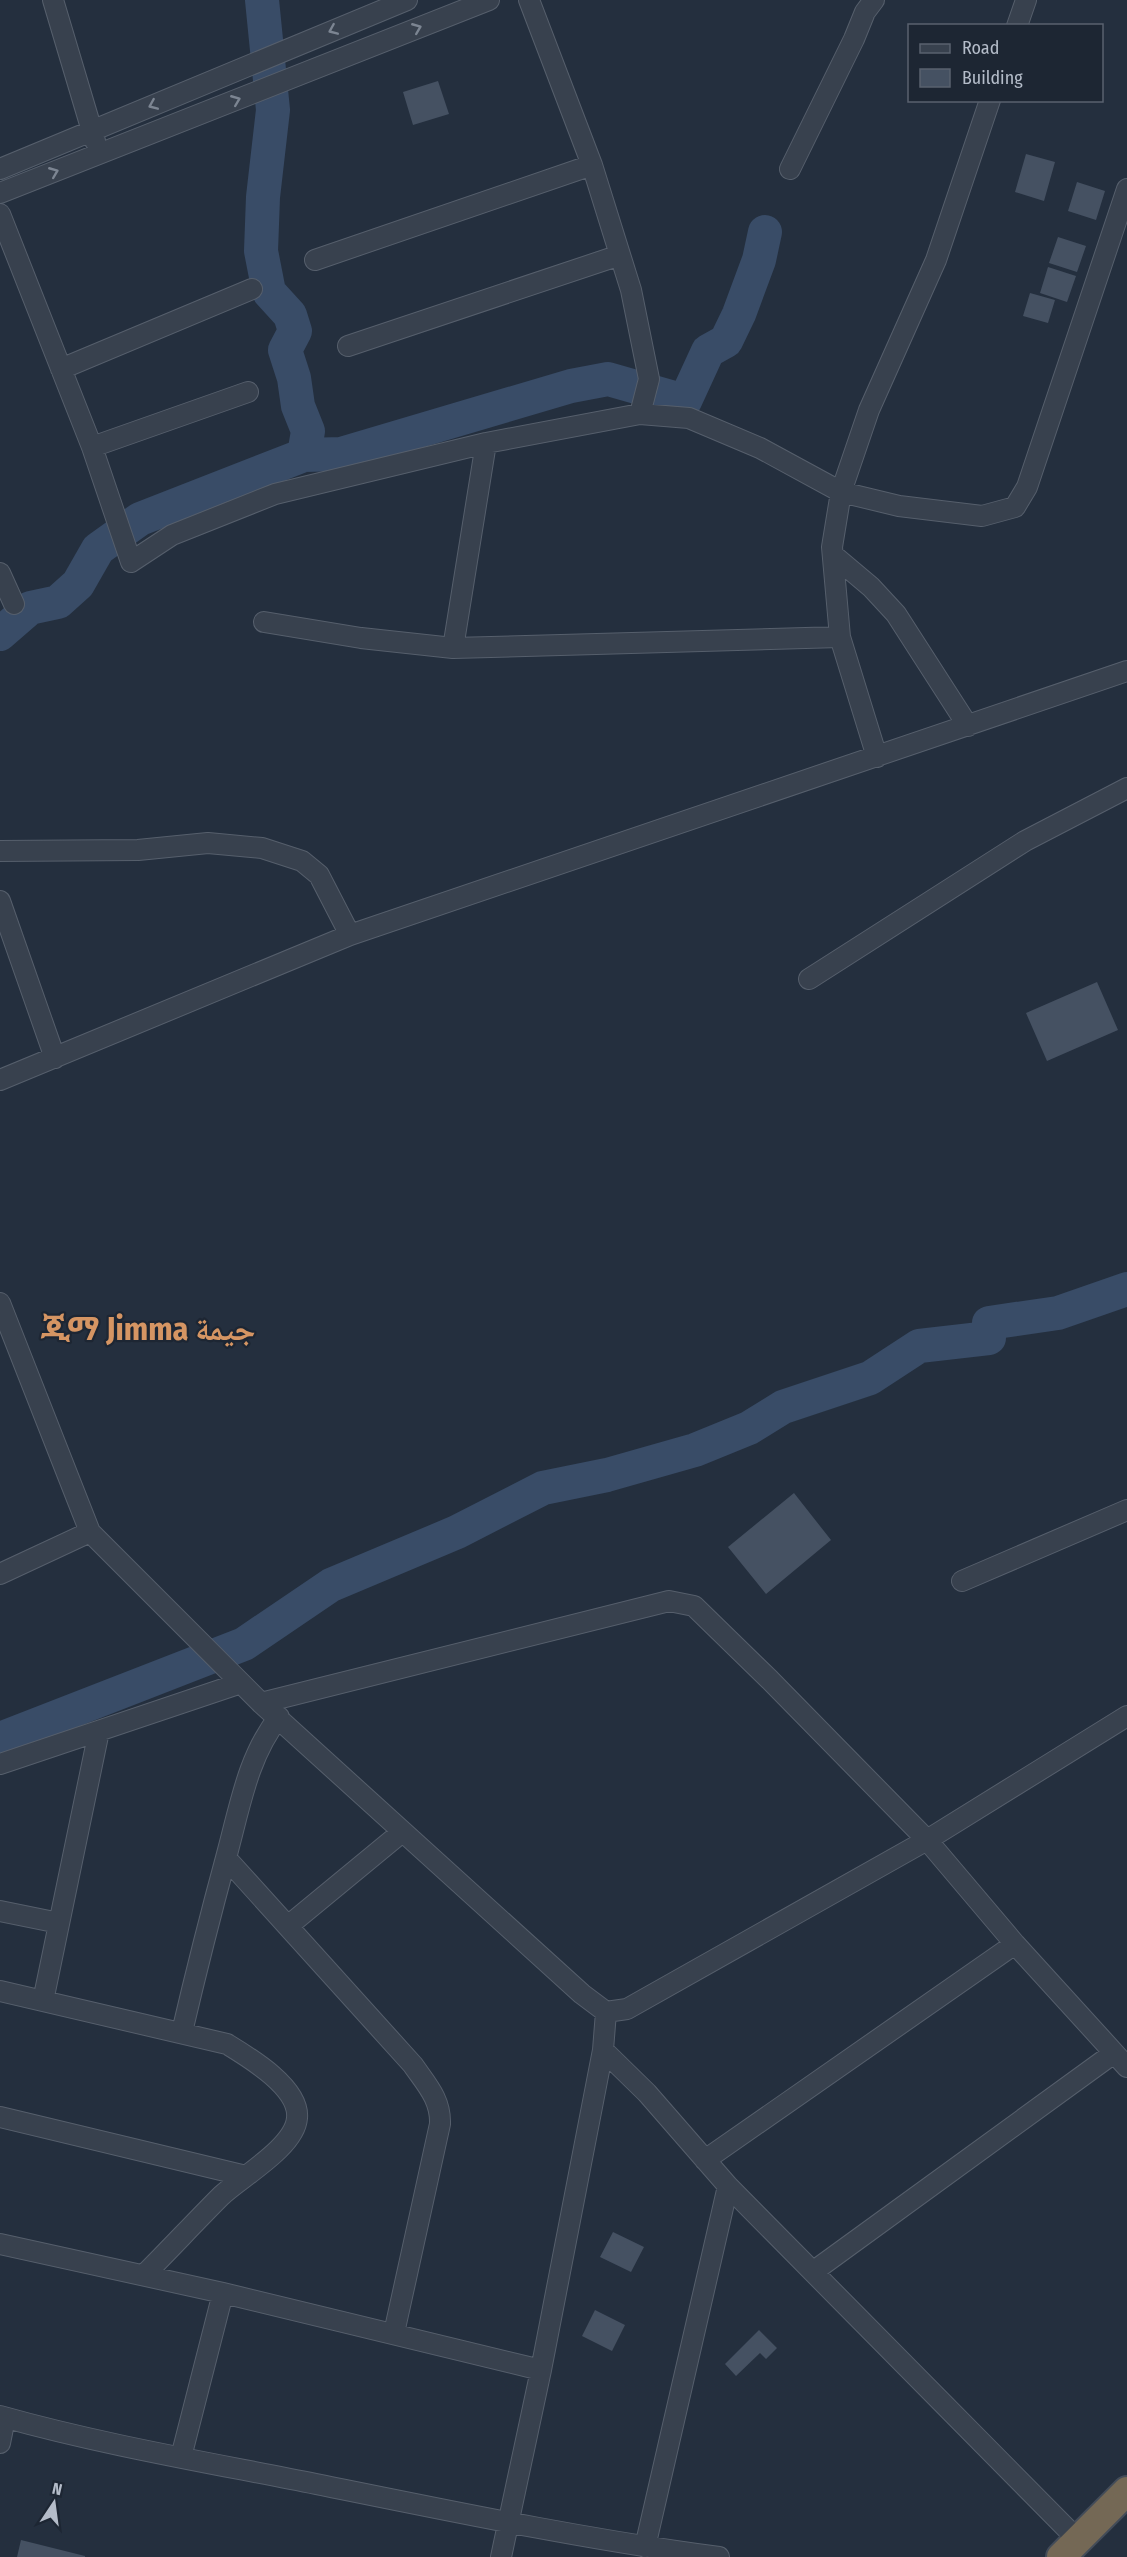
<svg xmlns="http://www.w3.org/2000/svg" width="1127" height="2557" viewBox="0 0 1127 2557" font-family="'Fira Sans Condensed','Noto Naskh Arabic','Noto Sans Ethiopic',sans-serif">
  <rect width="100%" height="100%" fill="#242f3e"/>
  <g fill="none" stroke-linecap="round" stroke-linejoin="round">
    <path stroke="#394c67" stroke-width="34" d="M304,455L341,454L571,386L608,379L685,401L708,351L726,341L739,314L759,260L765,232
      M0,634L30,608L58,602L78,584L98,549L140,519L304,455L308,431L298,406L294,378L285,350L295,331L290,315L269,292L261,251L263,197L273,110L262,0
      M0,1739L244,1644L331,1585L457,1532L543,1488L607,1475L695,1450L749,1428L783,1407L870,1378L919,1346L989,1338V1323L1058,1313L1127,1289"/>
  </g>
  <path fill="#455162" d="M438,81L449,114L413,125L403,92Z
    M1026,154L1055,162L1044,201L1015,192Z
    M1077,182L1105,191L1096,220L1068,211Z
    M1058,237L1086,246L1077,272L1049,263Z
    M1048,267L1076,276L1067,302L1040,293Z
    M1030,293L1055,300L1048,323L1023,316Z
    M1097,982L1118,1030L1047,1061L1026,1013Z
    M794,1493L831,1540L766,1594L728,1547Z
    M613,2232L644,2247L631,2272L600,2257Z
    M595,2310L625,2325L612,2351L582,2336Z
    M759,2330L777,2348L766,2359L760,2353L736,2376L725,2364Z
    M21,2540L85,2556V2557H17Z"/>
  <g fill="none" stroke-linecap="round" stroke-linejoin="round">
    <g stroke="#565f6c" stroke-width="22">
      <path id="minor" d="M53,0L95,141
        M529,0L592,165L631,290L649,379L640,414
        M1017,26L1026,0
        M0,169L407,0
        M790,169L854,39L865,12L874,0
        M0,193L489,0
        M0,214L92,447L131,562L172,535L275,494L486,443L640,414L689,418L760,448L841,492L899,506L982,516L1015,507L1027,487L1127,189
        M315,260L592,165
        M348,346L620,255
        M61,369L252,289
        M92,447L248,392
        M833,555L871,587L896,614L968,726
        M0,573L14,604
        M264,622L361,638L453,648L840,637
        M453,648L486,443
        M877,757L840,637L832,547L841,492L869,410L936,260L990,100
        M0,851L138,850L208,843L262,848L302,861L319,875L350,935
        M0,901L55,1058
        M809,979L1025,841L1127,788
        M0,1080L350,935L1127,671
        M0,1303L90,1532L261,1703L582,1994L606,2012L627,2009L927,1840L1127,1716
        M0,1574L90,1532
        M962,1581L1127,1510
        M261,1703L669,1601L694,1606L770,1680L927,1840L1015,1944L1127,2067
        M0,1764L241,1683
        M226,1858L413,2065C426,2084 441,2099 440,2124L394,2333
        M0,1911L59,1923
        M288,1926L402,1832
        M0,1991L227,2044C250,2058 300,2088 297,2118C295,2147 241,2177 221,2196C195,2222 170,2249 144,2275
        M43,2001L99,1731
        M182,2032C196,1972 211,1913 227,1854C240,1806 248,1756 279,1717
        M603,2050L647,2093L728,2186L1077,2539
        M0,2117L246,2176
        M705,2160L1015,1944
        M0,2244L223,2293L541,2370
        M814,2271L1114,2053
        M0,2416C103,2445 211,2463 316,2484C450,2511 583,2539 719,2557
        M0,2443L5,2418
        M181,2457L223,2293
        M645,2547L728,2186
        M501,2557L541,2370L603,2050L606,2012"/>
    </g>
    <g stroke="#434c59" stroke-width="32">
      <path id="highway" d="M1061,2557L1127,2491"/>
    </g>
    <use href="#minor" stroke="#38414e" stroke-width="20"/>
    <use href="#highway" stroke="#746855" stroke-width="28"/>
  </g>
  <defs><path id="oneway-chevron" d="M-2-3.5L2.5 0L-2 3.5" fill="none" stroke-width="1.6" stroke-linecap="round" stroke-linejoin="round" transform="scale(1.5)"/></defs>
  <g stroke="#7c8592">
    <use href="#oneway-chevron" transform="translate(417 28) rotate(-22)"/>
    <use href="#oneway-chevron" transform="translate(333 30) rotate(157)"/>
    <use href="#oneway-chevron" transform="translate(236 100) rotate(-22)"/>
    <use href="#oneway-chevron" transform="translate(153 105) rotate(157)"/>
    <use href="#oneway-chevron" transform="translate(54 172) rotate(-22)"/>
  </g>
  <g text-anchor="middle" stroke-width="4.5" stroke-linejoin="round" paint-order="stroke">
    <g font-size="32" font-weight="bold" fill="#d59563" stroke="#1d2633">
      <text x="148" y="1340">ጂማ Jimma جيمة</text>
    </g>
  </g>
  <rect x="908" y="24" width="195" height="78" fill="#1d2633" stroke="#59626f" stroke-width="1.5"/>
  <rect x="920" y="44" width="30" height="9" fill="#38414e" stroke="#59626f" stroke-width="1.5"/>
  <text x="962" y="54" font-size="18" fill="#b4bcc9">Road</text>
  <rect x="920" y="69" width="30" height="18" fill="#455162" stroke="#59626f" stroke-width="1.5"/>
  <text x="962" y="84" font-size="18" fill="#b4bcc9">Building</text>
  <g transform="translate(54 2503) rotate(13)" stroke="#1d2633" stroke-width="4.5" paint-order="stroke">
  <path d="M0-4.5L10 22L0 15L-10 22Z" fill="#b4bcc9"/>
  <text y="-9" font-size="16" font-weight="bold" text-anchor="middle" fill="#b4bcc9">N</text>
  </g>
</svg>
